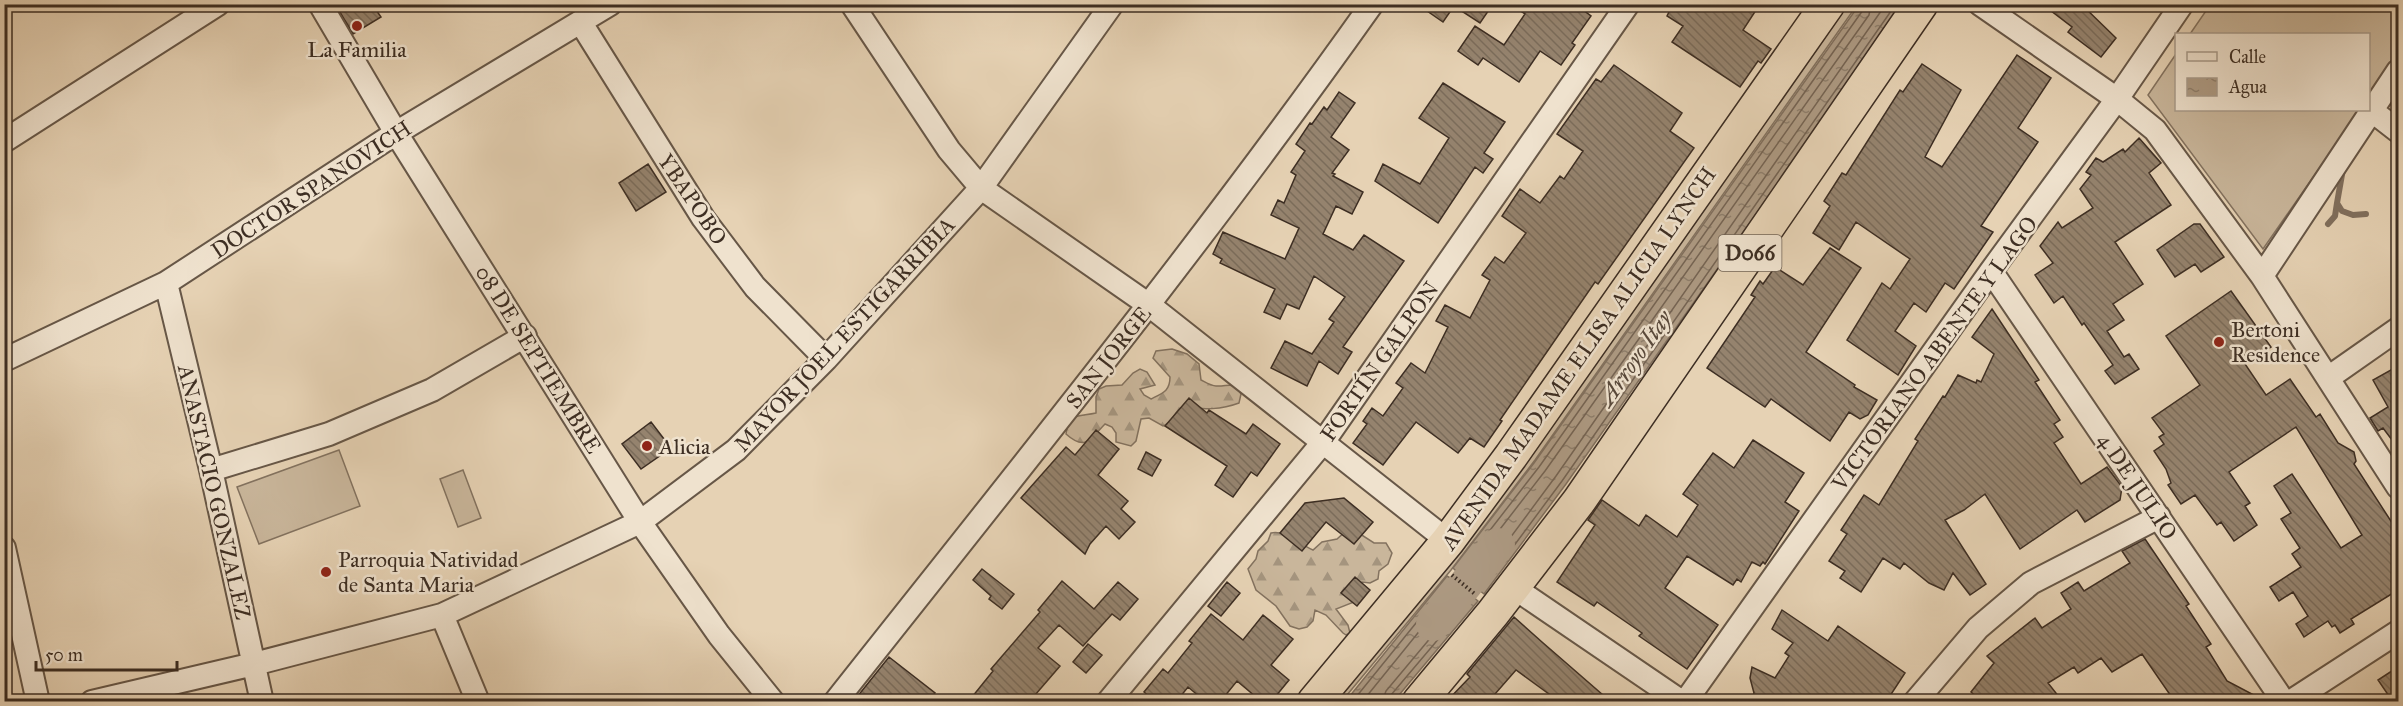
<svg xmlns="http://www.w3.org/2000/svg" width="2403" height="706" viewBox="0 0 2403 706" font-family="'IM FELL Great Primer',serif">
  <defs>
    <pattern id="forest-firs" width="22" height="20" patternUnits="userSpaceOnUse" patternTransform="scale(1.5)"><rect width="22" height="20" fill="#c9b69b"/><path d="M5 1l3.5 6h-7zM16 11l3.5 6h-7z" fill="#a4947e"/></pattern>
    <pattern id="water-ripples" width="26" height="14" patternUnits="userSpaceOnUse" patternTransform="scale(1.5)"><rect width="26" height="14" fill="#ad9a83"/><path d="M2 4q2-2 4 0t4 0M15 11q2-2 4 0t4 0" fill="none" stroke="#8e7e6b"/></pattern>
    <pattern id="building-back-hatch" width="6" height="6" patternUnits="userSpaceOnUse" patternTransform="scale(1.5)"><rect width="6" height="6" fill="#95836e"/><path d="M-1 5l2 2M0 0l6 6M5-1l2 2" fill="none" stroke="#7b6c5a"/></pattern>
  </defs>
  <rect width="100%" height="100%" fill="#e6d2b4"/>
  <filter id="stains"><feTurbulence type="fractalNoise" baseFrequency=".00333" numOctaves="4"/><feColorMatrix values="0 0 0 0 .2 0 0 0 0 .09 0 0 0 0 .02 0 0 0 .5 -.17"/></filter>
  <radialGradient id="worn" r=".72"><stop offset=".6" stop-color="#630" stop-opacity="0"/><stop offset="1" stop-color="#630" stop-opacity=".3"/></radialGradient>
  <path fill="#c9b69b" stroke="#83725f" stroke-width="1.5" d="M1844,5H1857L1535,460L1451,570L1342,701L1327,702Z
    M2210,5H2398V54L2369,97L2368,34H2190Z
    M2176,54V110H2360L2263,249L2148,95Z
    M339,450L360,506L259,544L237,487Z
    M463,470L481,518L458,527L440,479Z"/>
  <path fill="url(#forest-firs)" stroke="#83725f" stroke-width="1.5" d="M1172,349L1187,354L1199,364L1201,380C1205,382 1211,386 1216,386C1228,387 1234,380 1241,394L1239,403C1223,409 1202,411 1184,406C1174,411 1173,422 1163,426L1149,418L1141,419L1136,441L1131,446L1116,442V433L1112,427L1105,424C1091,438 1086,452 1066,434C1069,412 1078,417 1096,413V397L1099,389L1106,386L1122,385L1133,373L1140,369L1147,372L1155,385L1140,389L1144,395L1151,399C1163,393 1170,391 1170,377L1153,358L1156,351Z
    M1354,530L1374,543H1386L1392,553L1388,564L1379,571L1378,579L1370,583L1362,582L1354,602L1336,609L1348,625L1350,633L1346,635L1343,633L1326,615L1315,610L1313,621L1307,627L1299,629L1290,626L1276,606L1256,590L1248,569L1256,559L1258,551L1268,541L1271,533C1286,530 1299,544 1313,550L1322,542L1337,539L1346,531Z"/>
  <path fill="url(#water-ripples)" stroke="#806f5d" stroke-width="1.5" d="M1859,5H1903L1566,484L1484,594L1457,572L1452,579L1478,601L1394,701L1345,702L1447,576L1452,579L1457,572L1453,568L1534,463Z"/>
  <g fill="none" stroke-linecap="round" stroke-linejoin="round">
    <path stroke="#756453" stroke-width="1.5" d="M1864,4L1863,10L1539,467L1463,565V569L1481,584L1485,583L1496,570L1562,481L1896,4
      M1871,4L1869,15L1545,471L1473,564V568L1480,573H1483L1490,565L1556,476L1886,4
      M1352,702L1446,586H1450L1468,600V604L1391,695L1390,702
      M1362,702L1447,597L1451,596L1458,602V605L1386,691L1382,702"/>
    <path stroke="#806f5d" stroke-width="6" d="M2343,169L2337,203L2342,211L2353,215L2366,214
      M2328,224L2335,216L2337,203"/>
    <path stroke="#ad9a83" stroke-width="34" d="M1433,624L1498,545"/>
  </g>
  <path fill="url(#building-back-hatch)" stroke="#3d2e23" stroke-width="1.5" d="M345,4H372L381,17L353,34L338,9Z
    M1417,4H1493L1480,23L1454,6L1443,22Z
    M1510,4H1575L1591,16L1572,43L1575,45L1561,65L1540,51L1519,82L1483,58L1478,65L1458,51L1475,26L1504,45L1525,14Z
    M1673,4H1760L1743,30L1771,49L1761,63L1758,61L1740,87L1672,42L1683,26L1667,16Z
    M2042,4H2081L2116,38L2101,57L2068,32L2072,27Z
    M2017,55L2051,78L2018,128L2038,142L1981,226L1993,232L1954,289L1945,283L1926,312L1914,303L1895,331L1916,346L1898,375L1847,340L1882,283L1890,289L1910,259L1856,222L1839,250L1813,233L1830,206L1824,201L1842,173L1846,175L1900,90L1903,92L1922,64L1961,90L1925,157L1942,167Z
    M1614,65L1682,113L1670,131L1694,148L1598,284L1595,282L1500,420L1502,421L1484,447L1470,438L1458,453L1416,422L1383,465L1353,443L1367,424L1363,421L1372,408L1383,416L1403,388L1396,383L1411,363L1425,373L1448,327L1436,321L1445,305L1470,318L1490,280L1482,275L1495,257L1504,263L1526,233L1502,216L1520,189L1540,203L1560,176L1564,179L1583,151L1557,134L1596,79L1601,82Z
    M1443,83L1505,122L1484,153L1493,159L1483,173L1475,167L1438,223L1375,181L1383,164L1420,184L1449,138L1419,118Z
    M1339,92L1355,103L1331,137L1349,150L1332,173L1335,174L1333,176L1363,192L1352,214L1336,206L1323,234L1353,250L1364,235L1404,261L1343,347L1352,352L1338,374L1319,361L1307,386L1271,368L1285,341L1312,354L1334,322L1329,319L1345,297L1314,276L1299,309L1287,304L1280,319L1264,312L1275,289L1220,263L1222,259L1213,254L1223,232L1285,259L1299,228L1271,215L1278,200L1284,203L1296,175L1291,172L1305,151L1296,144L1310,123L1312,124L1324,107L1327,110Z
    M2139,138L2161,163L2149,173L2171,205L2115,242L2143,284L2113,304L2124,320L2107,331L2124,357L2129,354L2139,369L2115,384L2105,371L2113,365L2084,323L2082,325L2063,296L2054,303L2035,275L2053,263L2040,246L2058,222L2062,228L2093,208L2080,189L2091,175L2086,172L2096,158L2103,162L2123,149L2125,152Z
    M648,164L666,192L636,211L619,183Z
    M2194,224H2200L2224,257L2201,272L2195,264L2175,277L2157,250Z
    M1830,248L1861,268L1806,352L1855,385L1854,387L1877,400L1868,415L1860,419L1849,412L1830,441L1771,399L1765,407L1707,368L1755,297L1751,295L1760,281L1763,284L1775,267L1803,285Z
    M2231,291L2271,347L2245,364L2266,395L2290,379L2316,417L2320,414L2338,443L2354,452L2356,461L2354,464L2398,532V590L2351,619L2354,624L2340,633L2335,625L2332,627L2328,621L2304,637L2296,624L2308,616L2293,592L2279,601L2270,587L2301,567L2292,554L2300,548L2281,519L2291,513L2274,486L2292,474L2341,548L2362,535L2296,427L2229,472L2250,503L2245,506L2257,525L2234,541L2221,522L2217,525L2195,495L2181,504L2168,485L2171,483L2166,469L2154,451L2164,444L2159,437L2164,434L2152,418L2200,385L2166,336Z
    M1992,309L2039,380L2035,382L2060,420L2054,424L2063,437L2054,443L2081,484L2107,467L2122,487L2120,500L2085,522L2077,510L2020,549L1985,494L1964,510L1945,520L1986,584L1970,595L1953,573L1944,590L1929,583L1904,563L1900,569L1883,558L1861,592L1840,578L1845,571L1829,561L1847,534L1841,530L1864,495L1879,505L1918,441L1915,439L1943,396L1945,397L1958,375L1976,383L1977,380L1981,382L1994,354L1972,337Z
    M2398,366V448L2383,428L2378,431L2370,418L2388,407L2373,380Z
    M1189,398L1207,413L1209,410L1246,434L1253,424L1280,444L1257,476L1251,472L1233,497L1215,485L1227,466L1165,426Z
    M651,422L671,448L641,469L622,444Z
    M1096,430L1119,449L1098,475L1128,501L1121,509L1135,522L1119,539L1106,526L1090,544L1085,554L1021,498L1066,447L1075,455Z
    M1753,440L1804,473L1785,502L1799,511L1765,564L1763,562L1760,566L1752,562L1741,582L1737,579L1733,585L1687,556L1665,588L1718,625L1687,669L1639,636L1642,633L1597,602L1594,606L1557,582L1595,525L1588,520L1602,500L1639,526L1646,515L1677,537L1698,505L1683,494L1713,453L1734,468Z
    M1146,452L1161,460L1152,476L1138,469Z
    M1344,498L1373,522L1354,544L1326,522L1302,551L1280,533L1305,503Z
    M2145,539L2189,604L2186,606L2211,644L2206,647L2227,681L2267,702H2175L2142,654L2112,672L2101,658L2078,673L2074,667L2048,683L2063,702H1982L1971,692L1994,663L1987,656L2035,618L2042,628L2071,609L2061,593L2078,582L2084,591L2130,563L2122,551Z
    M982,569L1014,594L1002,609L989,599L991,596L973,580Z
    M1355,577L1370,590L1357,606L1341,593Z
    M1062,581L1094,609L1118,582L1138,599L1120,620L1112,614L1083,646L1059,625L1038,648L1060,666L1029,702H968L993,671L991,669L1040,612L1038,610Z
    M1227,582L1240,593L1221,616L1208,606Z
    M1782,610L1828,641L1838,626L1905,673L1886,702H1750L1754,693L1750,678L1752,667L1775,678L1789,656L1785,653L1793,643L1772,629Z
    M1211,614L1243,640L1263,615L1293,639L1271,665L1289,680L1271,702H1262L1237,681L1220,702H1206L1188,687L1176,702H1156L1144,692L1163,669L1168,673L1192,643L1189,641Z
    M1514,617L1542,642L1611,702H1560L1516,670L1488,702H1446L1470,677L1467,674Z
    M1088,644L1102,655L1086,673L1073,662Z
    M889,657L935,693L928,702H853Z
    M2398,667V702H2393L2378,680Z"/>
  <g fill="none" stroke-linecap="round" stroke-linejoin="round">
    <g stroke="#675747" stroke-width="26">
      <path id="minor" d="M320,4L396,133L640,522L719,635L773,702
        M852,4L949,150L981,188L1149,305L1448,541
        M1980,4L2117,99L2155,130L2262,276L2398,487
        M581,23L703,218L755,287L826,359
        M2371,110L2398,131
        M4,141L218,4
        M1991,271L2284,702
        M2262,276L2398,71
        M166,283L211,470L262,702
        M4,360L166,283L396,133L610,4
        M2328,378L2398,329
        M211,470L329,434L432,390L525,336
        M4,548L38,702
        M1513,587L1682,702
        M442,615L478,702
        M92,702L254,664L442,615L640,522L736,450L826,359L981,188L1112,4
        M835,702C1017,472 1202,244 1372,4
        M1108,702L1324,441L1628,4
        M1685,702L1991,271L2117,99L2182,4
        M1915,702L1978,628L2031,583L2159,517
        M2290,702L2398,632"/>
    </g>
    <g stroke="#3d2e23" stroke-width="36">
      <path id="highway" d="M1314,702L1448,541L1511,456L1828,4
        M1419,702L1493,613L1579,501L1921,4"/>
    </g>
    <path stroke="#3d2e23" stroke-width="4" stroke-dasharray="1.5 3" stroke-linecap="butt" d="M1452,575L1476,595"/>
    <use href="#minor" stroke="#efe2ce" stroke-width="22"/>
    <use href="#highway" stroke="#e6d2b4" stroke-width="33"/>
  </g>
  <g fill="#8f2418" stroke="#efe2ce" stroke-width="2">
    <circle cx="357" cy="26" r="6"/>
    <circle cx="2219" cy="342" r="6"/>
    <circle cx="647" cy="446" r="6"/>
    <circle cx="326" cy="572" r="6"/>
  </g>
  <g text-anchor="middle" stroke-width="5" stroke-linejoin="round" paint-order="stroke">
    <rect fill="#efe2ce" stroke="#726456" stroke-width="1.5" x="1718.5" y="235" width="63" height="36" rx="4.5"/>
    <g font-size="21" font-weight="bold" fill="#3d2e23">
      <text x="1750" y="260">D066</text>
    </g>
    <g font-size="22" fill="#3d2e23" stroke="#efe2ce" text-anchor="start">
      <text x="357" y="57" text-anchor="middle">La Familia</text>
      <text x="2231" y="337">Bertoni<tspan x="2231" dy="25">Residence</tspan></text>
      <text x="659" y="454">Alicia</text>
      <text x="338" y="567">Parroquia Natividad<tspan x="338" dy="25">de Santa Maria</tspan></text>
    </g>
    <g font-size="22" fill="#3d2e23" stroke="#efe2ce">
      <text transform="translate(311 189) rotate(-33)" y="8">DOCTOR SPANOVICH</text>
      <text transform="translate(693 199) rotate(56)" y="8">YBAPOBO</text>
      <text transform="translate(844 334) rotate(-47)" y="8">MAYOR JOEL ESTIGARRIBIA</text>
      <text transform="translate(1934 353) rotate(-54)" y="8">VICTORIANO ABENTE Y LAGO</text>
      <text transform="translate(1108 357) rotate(-52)" y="8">SAN JORGE</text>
      <text transform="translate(1578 358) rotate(-55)" y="8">AVENIDA MADAME ELISA ALICIA LYNCH</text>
      <text transform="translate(539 359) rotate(58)" y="8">08 DE SEPTIEMBRE</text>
      <text transform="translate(1379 361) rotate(-55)" y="8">FORTÍN GALPON</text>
      <text transform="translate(2138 486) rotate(56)" y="8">4 DE JULIO</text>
      <text transform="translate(215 492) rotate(77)" y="8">ANASTACIO GONZALEZ</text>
    </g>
    <g font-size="24" font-style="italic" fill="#59493b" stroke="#efe2ce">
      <text transform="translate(1635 358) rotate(-55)" y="8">Arroyo Itay</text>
    </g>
  </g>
  <rect width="2403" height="706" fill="none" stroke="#e6d2b4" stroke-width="24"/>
  <rect x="6" y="6" width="2391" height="694" fill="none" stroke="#3d2e23" stroke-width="3"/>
  <rect x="12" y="12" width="2379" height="682" fill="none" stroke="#3d2e23" stroke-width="1.5"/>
  <rect x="2175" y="33" width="195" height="78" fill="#efe2ce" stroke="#a89a8a" stroke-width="1.5"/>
  <rect x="2187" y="52" width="30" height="9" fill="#efe2ce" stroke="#a89a8a" stroke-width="1.5"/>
  <text x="2229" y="63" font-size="18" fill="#3d2e23">Calle</text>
  <rect x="2187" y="78" width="30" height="18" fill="url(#water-ripples)" stroke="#a89a8a" stroke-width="1.5"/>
  <text x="2229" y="93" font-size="18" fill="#3d2e23">Agua</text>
  <path d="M36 661v9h141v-9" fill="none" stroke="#3d2e23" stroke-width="3"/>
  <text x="45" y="661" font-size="18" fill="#3d2e23" stroke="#efe2ce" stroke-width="4.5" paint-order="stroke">50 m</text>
  <rect width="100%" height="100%" filter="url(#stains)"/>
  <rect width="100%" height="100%" fill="url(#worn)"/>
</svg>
